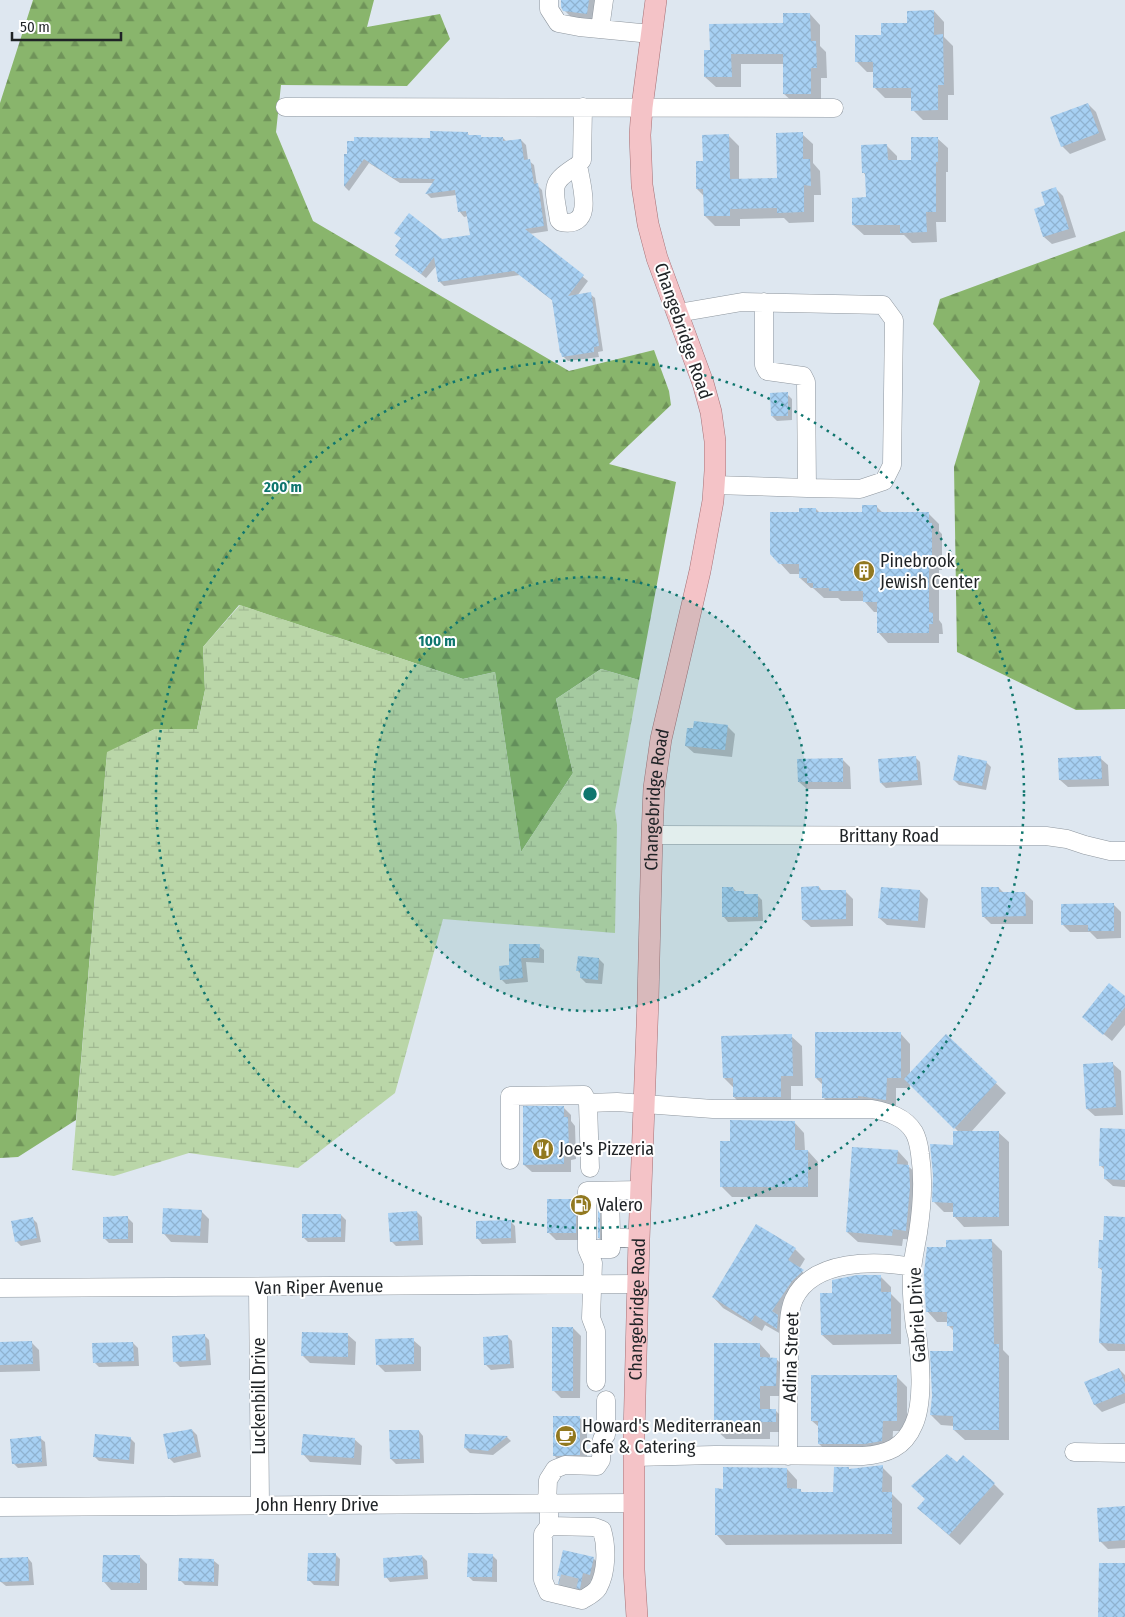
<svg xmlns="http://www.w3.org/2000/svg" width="1125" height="1617" viewBox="0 0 1125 1617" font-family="'Fira Sans Condensed',sans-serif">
  <defs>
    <pattern id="forest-firs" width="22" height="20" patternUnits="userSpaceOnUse" patternTransform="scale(1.25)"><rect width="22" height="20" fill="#89b56c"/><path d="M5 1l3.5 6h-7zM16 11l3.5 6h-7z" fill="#6f9359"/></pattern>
    <pattern id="wetland-marsh" width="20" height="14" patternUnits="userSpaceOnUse" patternTransform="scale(1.25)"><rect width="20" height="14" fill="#bad6a8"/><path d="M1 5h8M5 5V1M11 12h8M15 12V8" fill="none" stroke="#9fb790"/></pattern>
    <pattern id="building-cross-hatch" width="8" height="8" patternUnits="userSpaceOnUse" patternTransform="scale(1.25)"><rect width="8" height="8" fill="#a7d0f3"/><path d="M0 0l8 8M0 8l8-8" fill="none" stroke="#8fb2d0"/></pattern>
  </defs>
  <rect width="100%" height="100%" fill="#dee7f0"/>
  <path fill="url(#forest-firs)" d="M33,0H374L367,27L440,14L450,39L407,86L281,85L276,132L313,221L569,371L654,350L669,391L671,405L609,464L676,482L639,680L601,669L556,699L573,773L521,852L495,672L463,679L239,605L203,647L205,690L197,729H155L107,753L76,1120L18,1157L0,1158V103Z
    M1125,231V709L1076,710L957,652L954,467L980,381L933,324L940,299Z"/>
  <path fill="url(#wetland-marsh)" d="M240,605L463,679L495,672L521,852L573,773L556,699L601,669L639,680L615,811L617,825L615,933L443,919L395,1093L298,1168L189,1153L114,1176L72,1170L107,752L155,729H197L205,690L203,647Z"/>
  <path fill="#0003" d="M563,0H597L594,21L572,18L564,10Z
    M934,11L944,22V37L953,46L954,95H948V120H923L913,110L912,98H885L874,87V72H867L856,61L908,24Z
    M810,14L820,25V46L826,52L827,78H821V104H795L784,94V64H741V87H716L705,77L711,51Z
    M1088,104L1096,112L1106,140L1070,154L1062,146Z
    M467,133L470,136H480L482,138H503L507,142L521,140L526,145L528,160L534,165L537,185L542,190L548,231L529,234L588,281L577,296L590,294L595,298L603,351L598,352L599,357L568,361L563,356L553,301L520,275L444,286L439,281L437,265L426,278L402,259L400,250L402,239L395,233L442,241L471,236L468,216L464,217L460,212L457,195L431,198L427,194L434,183H400L369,163L349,191L345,187V155Z
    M802,134L813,144V163L820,171L821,195H814V222L789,223L784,218L740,219V226H715L705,216L704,196L697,189L704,162L728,135L739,146V180L778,179Z
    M937,138L948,148V172H946V222H936L937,242L912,243L904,235H864L853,225L867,199L866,176L863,172L887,146L897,156V161L912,162Z
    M1055,188L1063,196L1076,237L1052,244L1044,237L1036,210L1047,206Z
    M787,394L792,399V420L777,421L772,416Z
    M877,507L883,513L929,514L939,524V531L942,534V570H939V620L942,624L943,634H939V643H888L878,632V612H874L864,601H841L838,598H824L813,588H811L800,578V574H790L780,563L800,513L816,509L820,513H863Z
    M727,726L735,734L732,757L694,753L686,746Z
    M915,757L920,762L922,785L886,788L881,783Z
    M1100,758L1108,765L1109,786L1068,787L1060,780Z
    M842,759L850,767L851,789H807L799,782Z
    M986,762L991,767L986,790L959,785L954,780Z
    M819,887L823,892L845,891L853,899V926L811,927L803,920Z
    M733,888L737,892H743L747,896L757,895L762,900L763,921L728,922L724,917Z
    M999,888L1005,894L1025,893L1033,901V924H991L983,916Z
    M920,891L928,899L925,928L887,925L879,918Z
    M1113,904L1121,912V938L1097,939L1090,932H1070L1062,924Z
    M510,945L539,946L544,950V963L526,962L528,982L506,984L501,979L510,966Z
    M599,959L604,964L602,984L586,983L581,978V974L578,971Z
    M1125,998V1025L1112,1041L1083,1017Z
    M900,1033L910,1044V1074L946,1036L1006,1093L971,1132H998L1009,1142V1226L964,1227L954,1216V1212H944L934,1202L959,1132L910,1084V1088H896V1110L833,1108L823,1097V1085L816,1078Z
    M791,1036L802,1046L803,1086H791V1107H744L734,1097V1088L724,1078Z
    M1113,1064L1121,1071L1123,1115L1095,1116L1087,1109Z
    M563,1107L571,1115V1121L575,1126L576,1159L571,1160V1172H532L524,1165Z
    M794,1122L804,1133L805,1151H808L818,1162V1197H732L721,1186L731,1142Z
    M1125,1130V1187L1113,1186L1105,1179V1170L1100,1165Z
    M898,1151L908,1162V1166L919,1176L916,1240L903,1239L902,1246L858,1242L847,1232Z
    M576,1200L584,1208V1240H556L548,1232Z
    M599,1208L604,1213V1243L599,1238Z
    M201,1211L209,1219L208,1243L171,1242L164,1234Z
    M417,1212L422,1217L423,1245L396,1246L391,1241Z
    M341,1215L346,1220L345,1242H308L303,1237Z
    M32,1218L37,1223L41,1242L21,1246L16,1241Z
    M128,1218L133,1223V1243H109L104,1238Z
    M1125,1218V1351H1108L1100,1343L1103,1271L1099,1268L1104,1241Z
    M510,1221L515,1226L516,1243L482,1244L478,1239Z
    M991,1240L1002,1251L1003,1350L1009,1356V1440H965L954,1430V1426L941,1425L931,1415L954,1352V1331L948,1325V1322H937L927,1311L947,1248Z
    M795,1249L805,1259L799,1269L813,1281L802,1292L788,1338L765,1325L762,1331L723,1308L713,1297Z
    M880,1276L891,1287V1294L901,1304V1344L833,1345L822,1335L833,1294Z
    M573,1328L581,1336L580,1398H561L553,1390Z
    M204,1335L209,1340L211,1365L180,1367L175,1362Z
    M348,1335L356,1342L355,1365L310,1363L302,1355Z
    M507,1336L512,1341L514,1368L491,1370L486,1365Z
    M413,1340L421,1347V1371L385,1372L377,1364Z
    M31,1342L39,1350L40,1371L0,1372V1343Z
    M133,1343L138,1348L139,1366L99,1367L94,1362Z
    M760,1344L770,1355V1359H776L787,1369L786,1396H770V1411H776L786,1421V1432H770V1439H726L715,1429Z
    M1119,1369L1125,1375V1403L1102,1412L1095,1405L1086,1383Z
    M896,1376L907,1387V1431H893L892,1451L830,1454L819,1444V1427L812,1421Z
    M579,1417L587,1425V1462L561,1463L554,1455Z
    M192,1430L197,1435L201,1457L174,1463L169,1458Z
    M419,1431L423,1436L424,1463L396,1464L391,1459Z
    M466,1436L507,1437L511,1441L493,1455L470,1453L465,1448Z
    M40,1438L45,1442L47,1466L18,1468L13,1463Z
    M130,1438L135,1443L134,1464L99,1461L94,1456Z
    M354,1439L362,1446L361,1465L310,1462L303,1454Z
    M957,1464L994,1484L1004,1494L960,1545L929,1518Z
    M882,1467L892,1477V1494L902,1504V1544L726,1545L716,1534L724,1490L787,1469L797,1480V1490H800L804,1494L834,1493L850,1470Z
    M1125,1507V1548L1108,1549L1100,1541Z
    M335,1554L340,1559L339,1586L314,1585L309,1580Z
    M492,1555L497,1560V1582L473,1581L468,1576Z
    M422,1556L427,1561L428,1579L390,1582L386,1577Z
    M140,1557L147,1564V1590H111L104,1582Z
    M28,1558L32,1563L34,1585L6,1586L1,1582Z
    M593,1558L601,1566L597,1582L591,1580L587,1595L568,1591L560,1583L561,1578L559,1576Z
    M214,1561L219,1565L218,1586L185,1585L180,1580Z"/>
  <path fill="url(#building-cross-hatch)" d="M561,0H589L587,14L563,11L561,7Z
    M934,10V35L943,34L944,85H938V110L911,111V88H873V62H855V35H881V23H907V11Z
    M783,13H810L811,41H816L817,68H811V94H783V54H731L732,77H704V50H710L709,24L783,23Z
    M1088,103L1099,133L1061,147L1050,117Z
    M430,131L468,132V135H481V137H503V141L521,139L524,160L530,159L534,184L538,183L544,226L525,229L584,275L568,296L591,292L599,346L594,347V352L562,357L561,353H560L552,300L514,271L438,282L434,257L421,274L395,255L399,250L395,246L401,238L394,233L409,213L442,239L470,235L466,211L458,212L455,190L425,194L435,179L393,178L364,159L344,187V154H347V141H354V137L430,138Z
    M803,132V159H810L811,186L804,185V212L777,213V208L730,209V216H704L703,189H696V161H703L702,135L729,134L730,179L777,178L776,133Z
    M911,137H938V162H936V212H926L927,232L900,233V225H852V198L866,197L865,173H862L861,145L887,144L888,160H911Z
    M1056,187L1069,229L1043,237L1034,209L1045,205L1041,192Z
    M788,392V416H771L770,393Z
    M862,505H877V512H929V523H932V560H929V612L933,613V624H929V633H877V602H863V591H829V588H813V583H807V578H799V564H779L770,554V512H799V508H816V512H862Z
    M694,721L728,725L725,750L685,746L687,728H693Z
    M958,755L987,761L982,786L953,780Z
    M916,756L918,780L880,783L878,759Z
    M1101,756L1102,779L1059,780L1058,758Z
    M843,758V782H798L797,759Z
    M819,886V890H846V919L802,920L801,887Z
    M722,887H733L734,891H744V894H758V917H722Z
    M881,887L920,890L918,921L878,918Z
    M981,887H999V892H1025L1026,916L982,917Z
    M1114,903V931H1088V925H1061V904Z
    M509,944H540L539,958H521L523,978L500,980L499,966L509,965Z
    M578,956L599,958L598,980L580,978V971H576Z
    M1109,983L1125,996V1007L1103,1035L1082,1017Z
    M815,1032H901V1078H887L886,1100L858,1096V1098H822V1078H815Z
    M792,1034L793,1076H781V1097H733V1078H723L721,1036Z
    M946,1034L997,1082L954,1129L904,1079Z
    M1113,1062L1116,1107L1086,1109L1083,1064Z
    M523,1106H564V1117H568L569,1152H564V1164L523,1165Z
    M730,1120L795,1121V1150H808V1187H720V1141H730Z
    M1100,1128L1125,1129V1180L1104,1179V1166H1099Z
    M953,1131H999V1217H953V1203L932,1202L933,1175L930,1144L953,1145Z
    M852,1147L898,1150L897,1164L909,1165L910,1187L906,1231L893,1229L892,1236L846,1232Z
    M547,1199H576V1233H547Z
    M598,1207H600V1238H598Z
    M163,1208L202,1210L200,1236L162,1234Z
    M417,1211L419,1240L390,1242L388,1213Z
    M302,1214H341V1237L302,1238Z
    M128,1216V1239H103V1217Z
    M1104,1216L1125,1217V1344L1099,1343L1102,1268H1098L1099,1240H1103Z
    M33,1217L37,1238L15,1242L11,1221Z
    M511,1220V1238L476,1239V1221Z
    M756,1224L796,1248L788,1260L804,1270L792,1281L772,1311L778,1315L777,1329L755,1315L751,1322L712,1297Z
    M992,1239L994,1344H999V1430H953V1416L930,1415L932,1396L930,1351H953V1326H947V1312H926L924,1272L927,1247H946V1240Z
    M857,1275H881V1292H891V1334L821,1335L820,1293H832V1280Z
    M552,1327H573V1391H552Z
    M302,1332L348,1333V1357L301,1356Z
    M205,1334L206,1360L173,1362L172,1336Z
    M508,1335L510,1364L484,1365L483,1337Z
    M414,1338V1364L376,1365L375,1339Z
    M32,1341L33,1364L0,1365V1342Z
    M133,1342L134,1361L93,1363L92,1343Z
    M714,1343H760V1357L777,1358L776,1386H760V1409H776V1422H760V1429H714Z
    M1119,1368L1125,1383V1393L1094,1405L1084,1382Z
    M811,1375H897V1421H883L882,1441L865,1444H818V1421H811Z
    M553,1416H580V1455L553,1456Z
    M192,1429L197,1452L168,1459L163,1434Z
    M389,1430H419L420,1459H390Z
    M95,1434L131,1437L129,1460L93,1457Z
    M303,1434L355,1438L354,1458L301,1455Z
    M465,1434L508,1436L488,1451L464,1448Z
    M41,1436L42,1462L12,1464L10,1439Z
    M947,1454L957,1462L963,1455L995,1483L949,1535L917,1508L925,1499L911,1486Z
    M883,1465L882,1492H892V1534L715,1535V1488L723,1489V1467L787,1468V1488L801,1489V1492H833L834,1467H849V1469Z
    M1125,1506V1540L1099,1542L1097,1508Z
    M563,1550L594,1557L590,1575L583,1573L580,1589L558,1584L560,1576H557Z
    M308,1553H336L335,1581H307Z
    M468,1553L493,1554L492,1577H467Z
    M103,1555H140V1583L102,1582Z
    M422,1555L424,1575L384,1578L383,1558Z
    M28,1557L29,1581L0,1582V1558Z
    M179,1558L214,1559V1582L178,1581Z
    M1099,1563H1125V1617H1098Z"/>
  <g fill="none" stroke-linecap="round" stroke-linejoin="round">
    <path stroke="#b8c0c8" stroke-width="18" stroke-dasharray="18 9" stroke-linecap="butt" d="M559,1583L580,1588"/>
    <g stroke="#8e969e" stroke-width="19">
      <path id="minor" d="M549,0V9L558,23L579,27L651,34
        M600,29L604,0
        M285,107L834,108
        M578,165C581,184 596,229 561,222L559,220C554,187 548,184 578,165Z
        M578,165L582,160L583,107
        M764,302V365L767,371L803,376L806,382L807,488
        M678,313L742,302L883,305L894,320L892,465L884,481L860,489L807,488L714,485
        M652,835L1046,836L1067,839L1085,845L1110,851H1125
        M510,1160V1096L584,1095L588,1103
        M590,1168L588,1103L617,1102L713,1109H872C888,1112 905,1117 914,1132C918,1139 919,1146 920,1154C924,1180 922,1207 918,1233C916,1245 913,1258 912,1270C911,1286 913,1311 915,1327C916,1332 918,1337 918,1342C921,1365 923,1404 914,1424C904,1448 887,1454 863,1456L715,1455L634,1457
        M610,1191L611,1237
        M587,1249H611V1237L639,1239
        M258,1287L260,1505
        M0,1288L638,1284
        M596,1382V1331L591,1318L593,1263L587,1249V1191L641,1190
        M1074,1452L1125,1453
        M788,1456C788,1425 788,1394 789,1363C789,1343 786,1317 794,1299C813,1259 876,1260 912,1267
        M547,1504L548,1480L555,1469L565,1465L597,1466L601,1460L602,1439L606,1435V1400
        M0,1507L634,1503
        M549,1526L543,1534V1580L548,1592L582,1600C587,1597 595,1593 598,1588C607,1572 607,1547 602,1530L594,1527L549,1526V1504"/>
    </g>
    <g stroke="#a57176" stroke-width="22">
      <g id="major">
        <path id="s1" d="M637,1617L634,1570V1435L639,1239L648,1000L652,835L654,788L661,739L700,571L713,501L715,471V441L711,412L703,383L657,258L648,224L642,185L640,135L642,107L656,0"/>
      </g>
    </g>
    <use href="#minor" stroke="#fff" stroke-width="18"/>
    <use href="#major" stroke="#f4c3c7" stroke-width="21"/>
  </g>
  <circle cx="590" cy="794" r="217" fill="#0f766e" fill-opacity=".12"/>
  <g fill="none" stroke="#0f766e" stroke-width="2.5" stroke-dasharray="2.5 5">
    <circle cx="590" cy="794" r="217"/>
    <circle cx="590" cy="794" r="434"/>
  </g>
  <defs>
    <g id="building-disc" transform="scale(1.125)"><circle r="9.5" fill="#927920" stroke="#fff"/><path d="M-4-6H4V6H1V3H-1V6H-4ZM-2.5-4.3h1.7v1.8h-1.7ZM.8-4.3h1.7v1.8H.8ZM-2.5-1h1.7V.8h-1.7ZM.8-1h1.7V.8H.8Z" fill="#fff"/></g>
    <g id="restaurant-disc" transform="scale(1.125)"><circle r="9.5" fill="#927920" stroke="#fff"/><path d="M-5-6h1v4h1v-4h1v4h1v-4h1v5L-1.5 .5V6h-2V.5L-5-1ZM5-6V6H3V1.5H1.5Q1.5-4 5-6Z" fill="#fff"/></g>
    <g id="fuel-disc" transform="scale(1.125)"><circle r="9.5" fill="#927920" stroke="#fff"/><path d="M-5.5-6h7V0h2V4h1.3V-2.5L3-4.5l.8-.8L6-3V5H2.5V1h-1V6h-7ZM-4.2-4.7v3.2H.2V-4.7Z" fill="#fff"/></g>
    <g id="cafe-disc" transform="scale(1.125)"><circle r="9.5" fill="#927920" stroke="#fff"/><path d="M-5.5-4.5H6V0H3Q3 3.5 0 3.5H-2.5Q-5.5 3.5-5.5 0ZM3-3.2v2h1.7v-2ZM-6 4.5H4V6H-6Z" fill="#fff"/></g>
  </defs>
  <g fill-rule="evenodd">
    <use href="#building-disc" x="864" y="571"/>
    <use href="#restaurant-disc" x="543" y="1149"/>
    <use href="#fuel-disc" x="581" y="1205"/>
    <use href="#cafe-disc" x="566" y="1436"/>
  </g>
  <g text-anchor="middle" stroke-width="4" stroke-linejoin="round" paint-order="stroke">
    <g font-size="18" fill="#1f2326" stroke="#fff">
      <text transform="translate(683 331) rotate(71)" y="6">Changebridge Road</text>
      <text dy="6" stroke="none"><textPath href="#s1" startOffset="818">Changebridge Road</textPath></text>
      <text x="889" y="842">Brittany Road</text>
      <text transform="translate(319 1287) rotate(-1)" y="6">Van Riper Avenue</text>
      <text dy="6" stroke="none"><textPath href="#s1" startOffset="308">Changebridge Road</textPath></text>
      <text transform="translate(917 1315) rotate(-93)" y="6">Gabriel Drive</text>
      <text transform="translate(791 1357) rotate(-88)" y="6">Adina Street</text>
      <text transform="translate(259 1396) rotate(-90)" y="6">Luckenbill Drive</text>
      <text x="317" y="1511">John Henry Drive</text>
    </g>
    <g font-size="18" fill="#1f2326" stroke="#fff" text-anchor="start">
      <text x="880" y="567">Pinebrook<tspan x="880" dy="21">Jewish Center</tspan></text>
      <text x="559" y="1155">Joe's Pizzeria</text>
      <text x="597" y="1211">Valero</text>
      <text x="582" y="1432">Howard's Mediterranean<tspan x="582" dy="21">Cafe &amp; Catering</tspan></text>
    </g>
  </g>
  <circle cx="590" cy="794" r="8" fill="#0f766e" stroke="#fff" stroke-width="2.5"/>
  <g font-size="15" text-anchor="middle" font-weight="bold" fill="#0f766e" stroke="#fff" stroke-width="4" stroke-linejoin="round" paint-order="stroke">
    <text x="283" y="492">200 m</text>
    <text x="437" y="646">100 m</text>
  </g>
  <path d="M12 32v8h109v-8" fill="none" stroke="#1f2326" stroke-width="2.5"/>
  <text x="20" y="32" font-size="15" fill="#1f2326" stroke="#ffffff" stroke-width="4" paint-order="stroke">50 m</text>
</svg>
